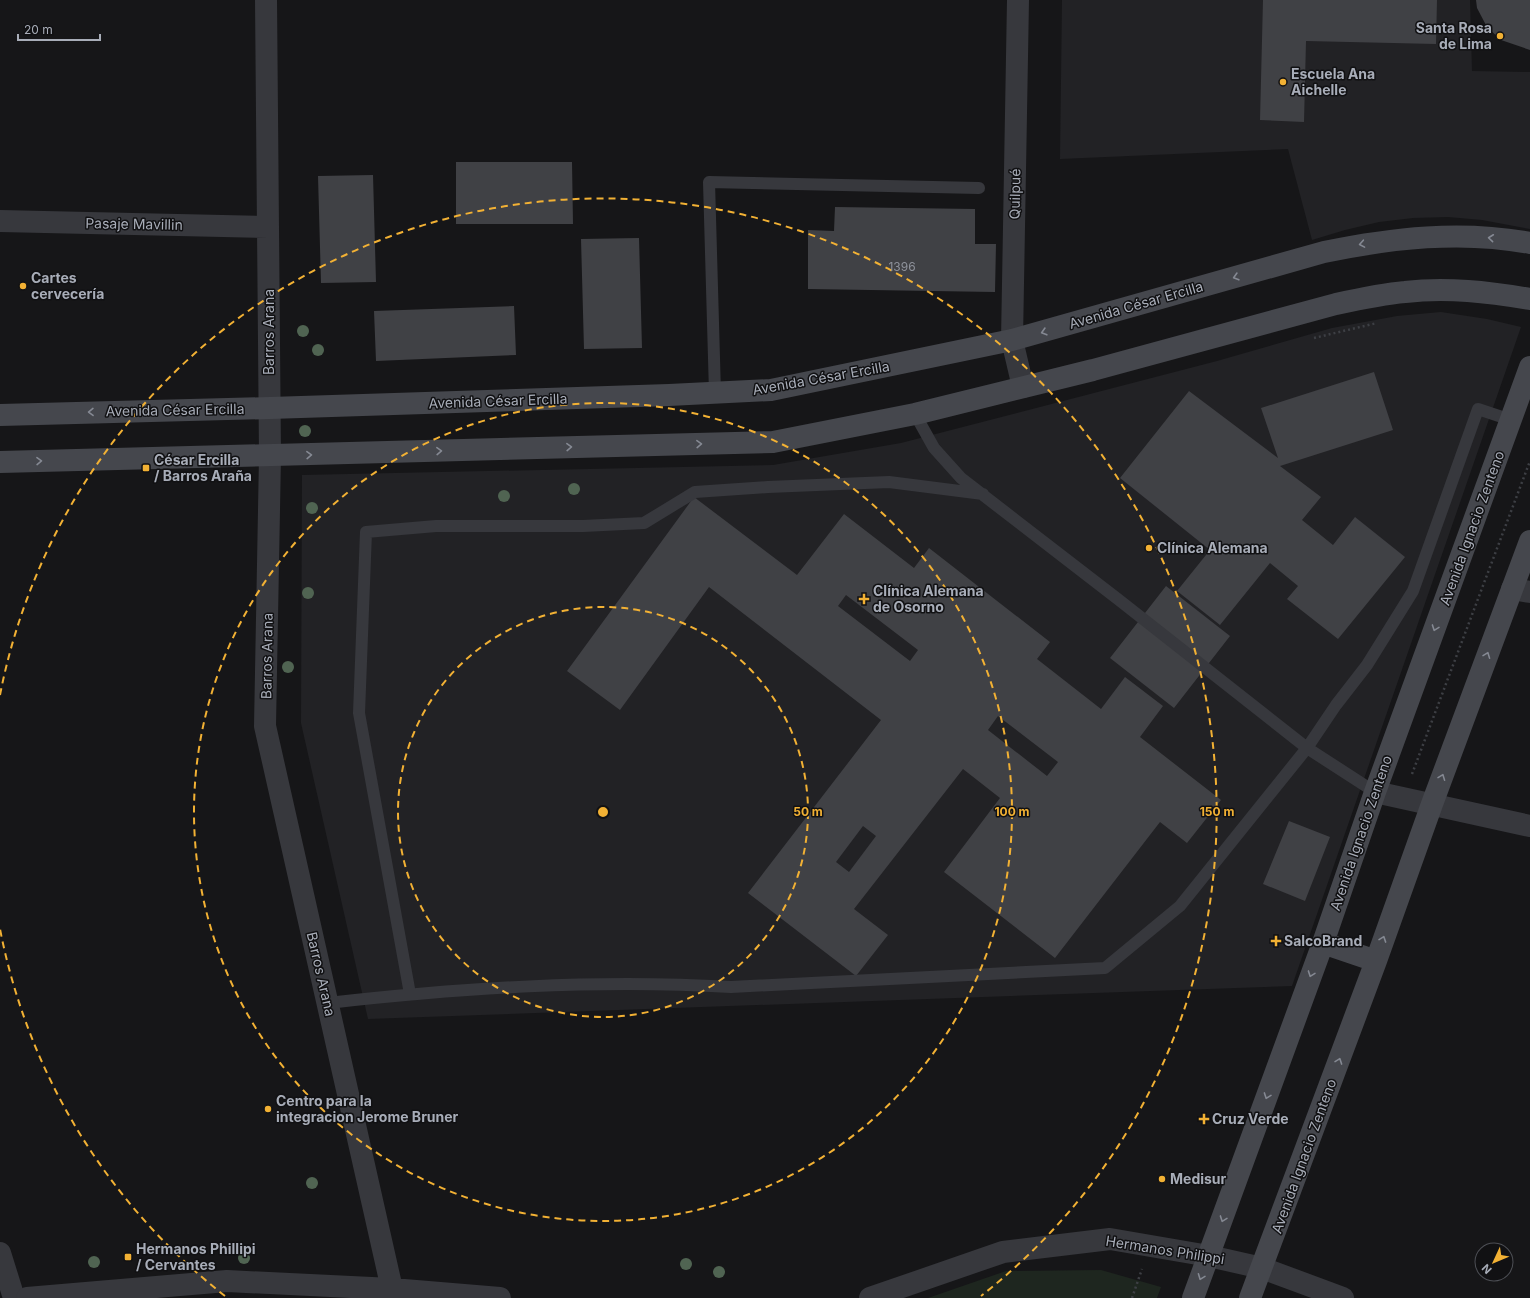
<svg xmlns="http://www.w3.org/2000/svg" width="1530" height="1298" viewBox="0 0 1530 1298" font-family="Inter,sans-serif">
  <rect width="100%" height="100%" fill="#161618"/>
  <path fill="#222225" d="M1062,0H1470L1472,71L1530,72V229L1482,220L1448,217L1413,218L1379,222L1345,230L1312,240L1288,149L1060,159Z
    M1441,312L1487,319L1521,327L1292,986L368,1019L301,723L302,475L773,465L901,443L1217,361L1332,328L1397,316Z"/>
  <path fill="#1e261f" d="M1101,1270L1161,1287L1157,1298H928L1006,1271Z"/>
  <path fill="#404145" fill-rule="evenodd" d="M1263,0H1437L1436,44L1306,41L1304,122L1260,120Z
    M1476,0H1530V50L1501,40L1487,27L1477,8Z
    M456,162H572L573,224H456Z
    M373,175L376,282L321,283L318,176Z
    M835,207L975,209V244H996L995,292L808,289V230L834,231Z
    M639,238L642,348L584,349L581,239Z
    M514,306L516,355L376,361L374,311Z
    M1374,372L1393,430L1280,466L1321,497L1302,520L1333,545L1355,517L1405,557L1338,639L1287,599L1298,586L1270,563L1220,625L1177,591L1210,550L1120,478L1189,391L1278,458L1261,408Z
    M694,497L797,575L844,514L914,568L929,548L1050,642L1037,659L1101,709L1125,677L1163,706L1140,737L1221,800L1187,843L1160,822L1055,958L944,872L1000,798L963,769L854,909L888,935L856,976L748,893L881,720L709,587L620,710L567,671ZM846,595L918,650L910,661L838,606ZM998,716L1058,762L1047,776L988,730ZM863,826L876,836L849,872L836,862Z
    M1166,586L1230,636L1174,708L1110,658Z
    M1289,821L1330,837L1305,901L1263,884Z"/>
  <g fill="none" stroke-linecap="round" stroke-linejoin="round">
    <path stroke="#3d3f44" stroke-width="2.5" stroke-dasharray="2 3" stroke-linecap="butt" d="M1314,338L1377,323
      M1412,774L1530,461
      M1132,1298L1142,1269"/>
    <path stroke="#37383d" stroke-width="12" d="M715,393L709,182L979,188
      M915,414L934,448L961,478L1119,600L1307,748L1375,792
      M410,994L359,713L366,532L436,526H583L644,523L695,492L768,487L889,482L983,494
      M328,1003C461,988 596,979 731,987L1105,968L1180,906L1307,748L1336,705L1367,665L1413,591L1478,409L1511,420"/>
    <path stroke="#37383d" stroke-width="22" d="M266,0L270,456
      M1018,0L1012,340L1023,387
      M0,221L268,227
      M1512,589L1530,592
      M1375,792L1530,826
      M0,1253L14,1298
      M1262,1268L1343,1298"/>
    <path stroke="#37383d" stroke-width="22" d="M270,456L265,726L394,1298
      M27,1298L227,1281L392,1289L500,1298
      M870,1298L1003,1252L1110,1239L1209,1256L1262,1268"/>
    <path stroke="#45474d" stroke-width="22" d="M0,415L270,408L669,395L771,390L1012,340L1324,252C1392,238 1461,230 1530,243
      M0,462L773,442L915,414L1093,370L1336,304C1359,299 1382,294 1405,292C1447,287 1489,292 1530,299
      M1323,943L1376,961
      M1193,1298L1323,943L1375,792L1530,367
      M1250,1298L1376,961L1432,804L1530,541"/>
  </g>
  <g fill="#506452">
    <circle cx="303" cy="331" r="6"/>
    <circle cx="318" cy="350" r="6"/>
    <circle cx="305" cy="431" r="6"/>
    <circle cx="574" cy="489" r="6"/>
    <circle cx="504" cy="496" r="6"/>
    <circle cx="312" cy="508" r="6"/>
    <circle cx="308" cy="593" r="6"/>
    <circle cx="288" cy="667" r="6"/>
    <circle cx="312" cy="1183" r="6"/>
    <circle cx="244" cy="1258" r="6"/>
    <circle cx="94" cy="1262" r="6"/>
    <circle cx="686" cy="1264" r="6"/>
    <circle cx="719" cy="1272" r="6"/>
  </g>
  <defs><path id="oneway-chevron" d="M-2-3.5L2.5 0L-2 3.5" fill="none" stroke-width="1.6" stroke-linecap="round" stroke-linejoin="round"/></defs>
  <g stroke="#858993">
    <use href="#oneway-chevron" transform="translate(1491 238) rotate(-174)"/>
    <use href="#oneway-chevron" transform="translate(1362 244) rotate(170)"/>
    <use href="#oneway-chevron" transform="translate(1236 277) rotate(164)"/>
    <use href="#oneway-chevron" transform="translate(1044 332) rotate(164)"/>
    <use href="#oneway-chevron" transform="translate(91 412) rotate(179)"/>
    <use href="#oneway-chevron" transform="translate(699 444) rotate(-2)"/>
    <use href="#oneway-chevron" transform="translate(569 447) rotate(-2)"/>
    <use href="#oneway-chevron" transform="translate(439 451) rotate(-2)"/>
    <use href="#oneway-chevron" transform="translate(309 455) rotate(-2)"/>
    <use href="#oneway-chevron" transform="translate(39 461) rotate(-1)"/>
    <use href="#oneway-chevron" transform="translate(1435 628) rotate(110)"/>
    <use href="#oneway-chevron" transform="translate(1487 655) rotate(-69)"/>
    <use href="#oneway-chevron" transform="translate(1442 777) rotate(-69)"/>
    <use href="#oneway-chevron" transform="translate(1383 939) rotate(-70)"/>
    <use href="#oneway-chevron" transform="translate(1311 974) rotate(110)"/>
    <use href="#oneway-chevron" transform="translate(1339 1061) rotate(-70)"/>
    <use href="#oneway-chevron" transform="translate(1267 1096) rotate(110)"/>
    <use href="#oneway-chevron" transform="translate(1223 1219) rotate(110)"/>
    <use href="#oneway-chevron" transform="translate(1201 1277) rotate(111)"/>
  </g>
  <g fill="none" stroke="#f2b134" stroke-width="2" stroke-dasharray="7 5">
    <circle cx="603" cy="812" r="205"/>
    <circle cx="603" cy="812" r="409"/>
    <path d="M225 1296A614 614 0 0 1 0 929M0 695A614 614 0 1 1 981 1296"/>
  </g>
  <g fill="#f2b134" stroke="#111113" stroke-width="1.5">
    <circle cx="1500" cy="36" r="4"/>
    <circle cx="1283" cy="82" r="4"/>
    <circle cx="23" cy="286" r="4"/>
    <rect x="142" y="464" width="8" height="8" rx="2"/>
    <circle cx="1149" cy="548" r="4"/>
    <path d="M862 593h4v4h4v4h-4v4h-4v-4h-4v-4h4z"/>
    <path d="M1274 935h4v4h4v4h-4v4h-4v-4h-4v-4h4z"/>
    <circle cx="268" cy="1109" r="4"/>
    <path d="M1202 1113h4v4h4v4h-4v4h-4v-4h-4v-4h4z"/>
    <circle cx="1162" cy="1179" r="4"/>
    <rect x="124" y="1253" width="8" height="8" rx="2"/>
  </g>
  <g text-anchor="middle" stroke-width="3" stroke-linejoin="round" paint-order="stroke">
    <g font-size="12" fill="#8e929b">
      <text x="902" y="271">1396</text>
    </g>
    <g font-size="14" font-weight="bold" fill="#a8adb8" stroke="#111113" text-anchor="start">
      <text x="1492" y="33" text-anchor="end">Santa Rosa<tspan x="1492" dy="16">de Lima</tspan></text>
      <text x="1291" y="79">Escuela Ana<tspan x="1291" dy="16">Aichelle</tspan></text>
      <text x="31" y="283">Cartes<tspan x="31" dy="16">cervecería</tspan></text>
      <text x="154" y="465">César Ercilla<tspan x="154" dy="16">/ Barros Araña</tspan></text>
      <text x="1157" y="553">Clínica Alemana</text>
      <text x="873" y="596">Clínica Alemana<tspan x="873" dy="16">de Osorno</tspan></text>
      <text x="1284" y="946">SalcoBrand</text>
      <text x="276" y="1106">Centro para la<tspan x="276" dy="16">integracion Jerome Bruner</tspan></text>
      <text x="1212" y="1124">Cruz Verde</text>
      <text x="1170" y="1184">Medisur</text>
      <text x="136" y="1254">Hermanos Phillipi<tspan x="136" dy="16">/ Cervantes</tspan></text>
    </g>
    <g font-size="14" fill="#a8adb8" stroke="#111113">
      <text transform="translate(1015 194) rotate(-89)" y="5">Quilpué</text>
      <text transform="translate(134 224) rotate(1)" y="5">Pasaje Mavillin</text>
      <text transform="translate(1136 305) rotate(-16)" y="5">Avenida César Ercilla</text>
      <text transform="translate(269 332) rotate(-90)" y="5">Barros Arana</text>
      <text transform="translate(821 378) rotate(-10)" y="5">Avenida César Ercilla</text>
      <text transform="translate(498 401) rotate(-2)" y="5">Avenida César Ercilla</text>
      <text transform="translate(175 410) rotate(-1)" y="5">Avenida César Ercilla</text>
      <text transform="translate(1472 528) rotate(-70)" y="5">Avenida Ignacio Zenteno</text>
      <text transform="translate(267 656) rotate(-89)" y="5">Barros Arana</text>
      <text transform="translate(1361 833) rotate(-71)" y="5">Avenida Ignacio Zenteno</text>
      <text transform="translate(321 974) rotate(77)" y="5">Barros Arana</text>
      <text transform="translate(1304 1156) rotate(-70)" y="5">Avenida Ignacio Zenteno</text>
      <text transform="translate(1165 1250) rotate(9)" y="5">Hermanos Philippi</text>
    </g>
  </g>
  <circle cx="603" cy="812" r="6" fill="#f2b134" stroke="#111113" stroke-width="2"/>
  <g font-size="12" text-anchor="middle" font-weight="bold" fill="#f2b134" stroke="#111113" stroke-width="3" stroke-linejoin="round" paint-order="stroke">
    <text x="808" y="816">50 m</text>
    <text x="1012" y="816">100 m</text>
    <text x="1217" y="816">150 m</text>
  </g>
  <g transform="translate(1494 1262) rotate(226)"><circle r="19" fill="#111113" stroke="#4d4f55"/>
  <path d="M0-3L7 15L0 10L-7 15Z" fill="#f2b134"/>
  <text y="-6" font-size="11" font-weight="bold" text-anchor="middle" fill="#a8adb8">N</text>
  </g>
  <path d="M18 34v6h82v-6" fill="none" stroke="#a8adb8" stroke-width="2"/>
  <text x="24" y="34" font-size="12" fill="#a8adb8" stroke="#111113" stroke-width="3" paint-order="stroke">20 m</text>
</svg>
